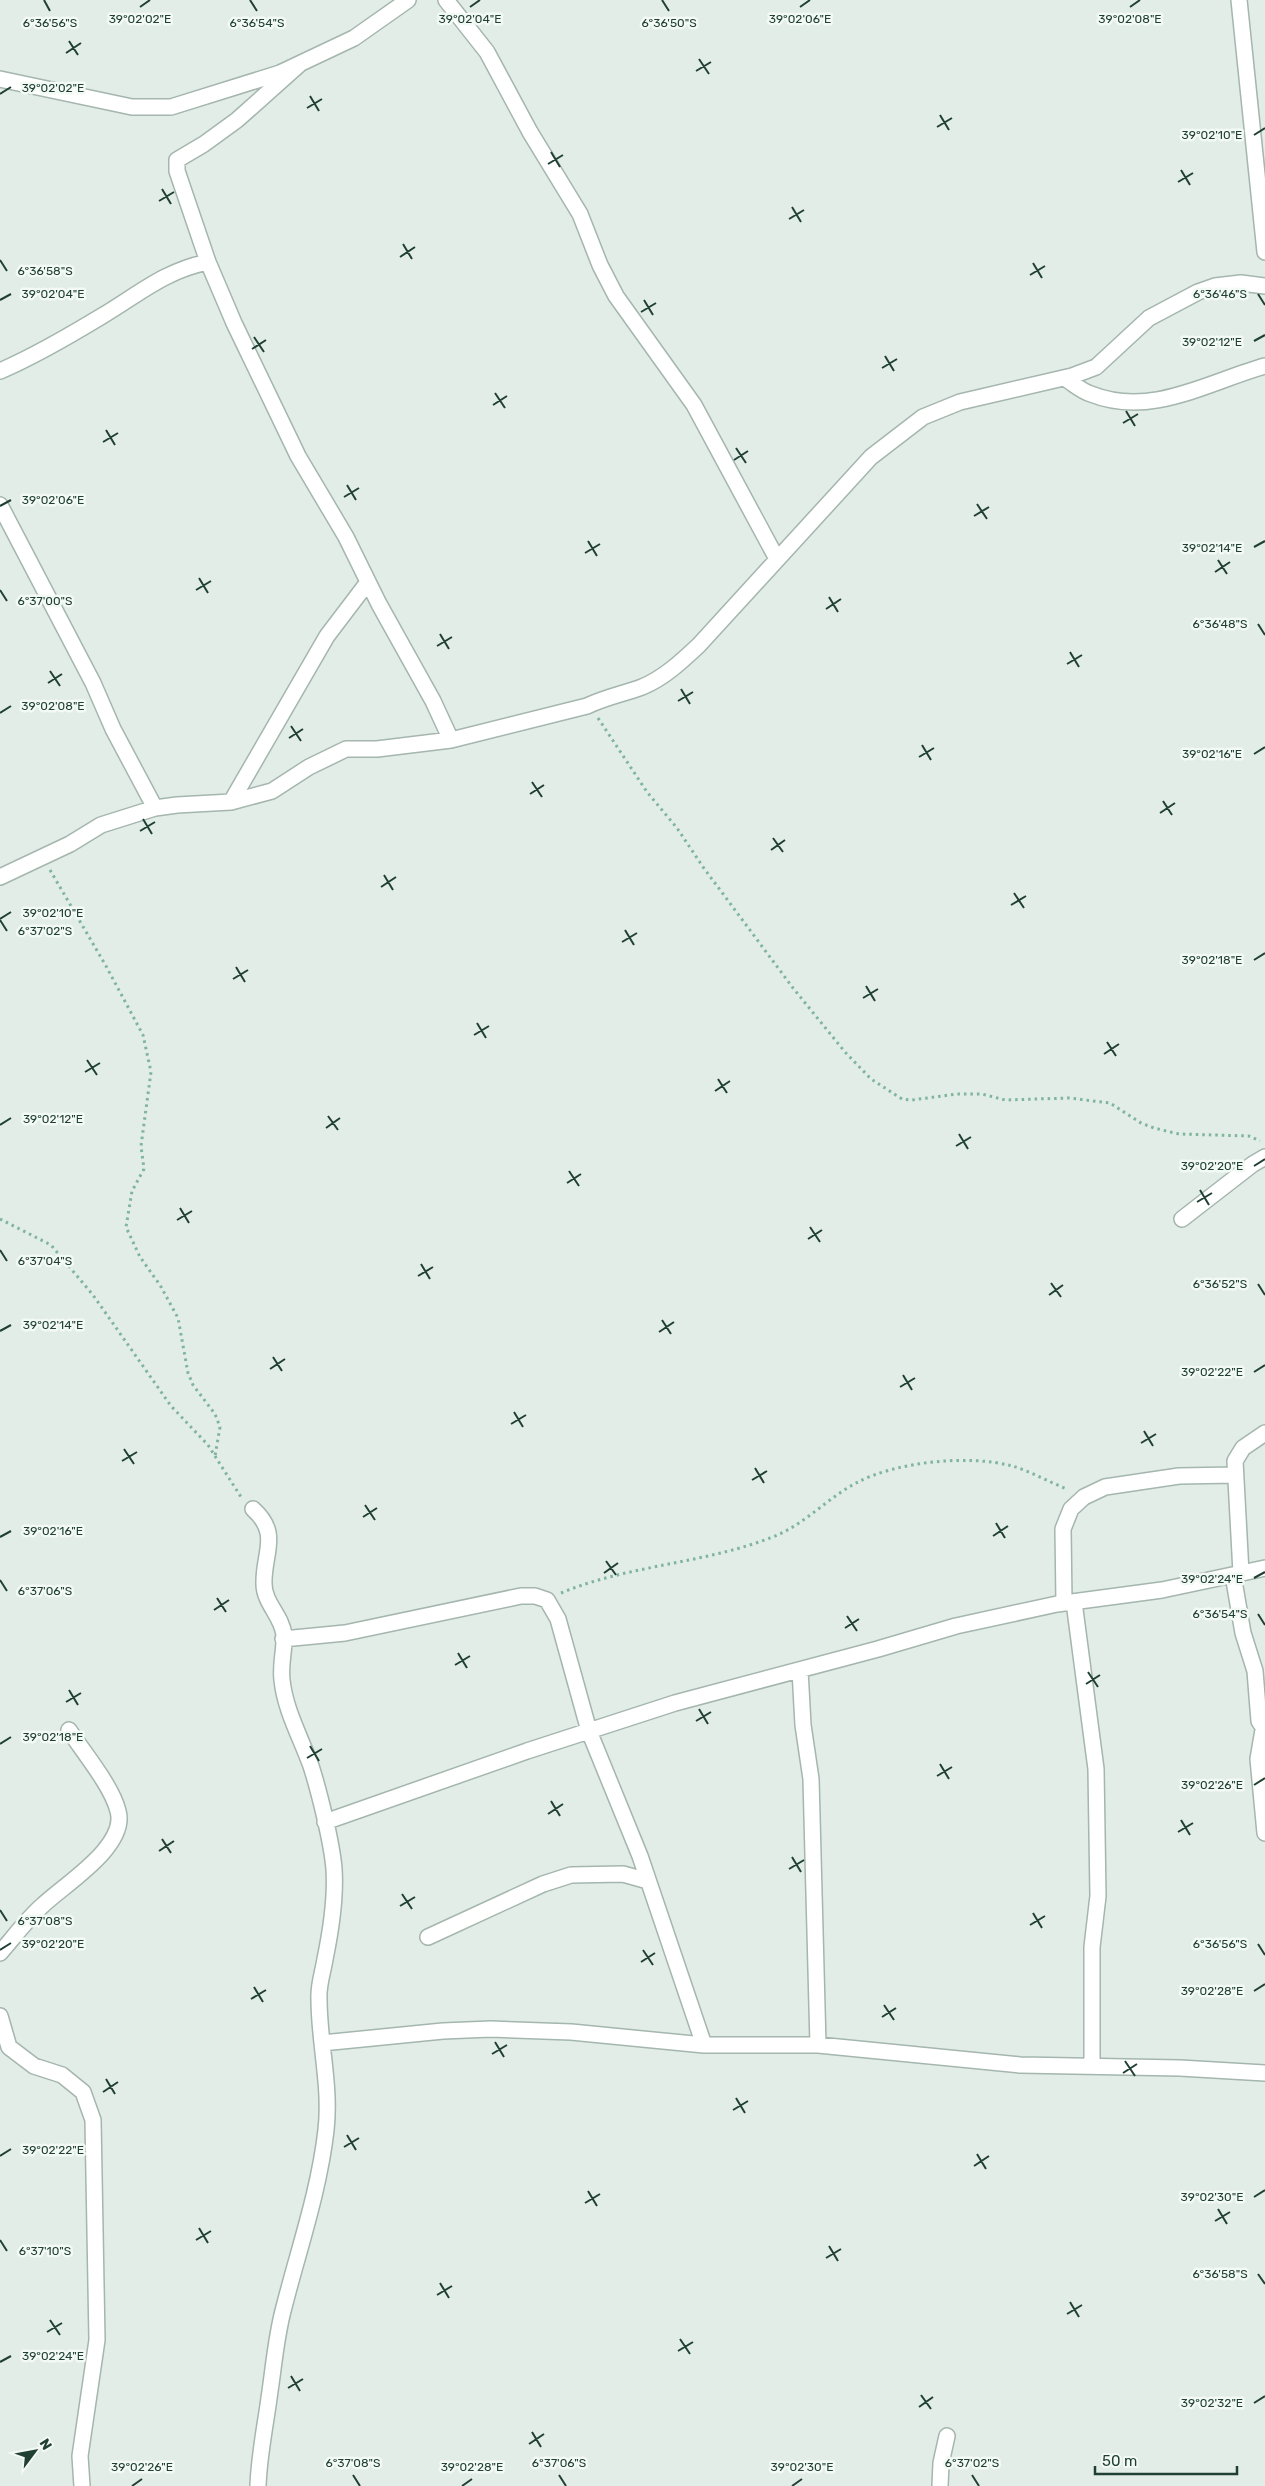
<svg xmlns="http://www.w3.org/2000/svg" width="1265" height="2486" viewBox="0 0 1265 2486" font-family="Rubik,sans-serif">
  <rect width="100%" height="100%" fill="#e2ede7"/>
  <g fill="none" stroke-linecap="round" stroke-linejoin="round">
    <g stroke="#a4b6ae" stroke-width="18">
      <path id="minor" d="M446,0L487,52L530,132L580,214L600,265L616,296L694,405L777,559
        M1239,0L1265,252
        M301,63L237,120L204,144L177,160V171L208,262L234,323L298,456L346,537L379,604L433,701L451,740
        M0,79L132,107H171L280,73L354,38L408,0
        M0,371C35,356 69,336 102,316C139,294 164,271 208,262
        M1064,378C1073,383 1081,391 1091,394C1151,418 1208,382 1265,366
        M0,505L93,683L113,729L155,808
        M231,802L327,636L368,582
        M0,877L70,844L101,825L155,808L177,805L231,802L272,791L309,767L346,749H377L451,740L587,706C606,697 623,694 642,687C664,678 682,661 699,645L871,457L923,417L960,402L1072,376L1096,367L1149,318L1198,292L1215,286L1241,283L1265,286
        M1182,1219L1253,1164L1265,1157
        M253,1509C281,1534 263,1553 264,1584C264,1603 282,1616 284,1635C285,1649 280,1663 282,1680C285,1710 301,1738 311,1766C319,1791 332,1843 334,1869C336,1899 331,1930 325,1959C323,1972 318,1986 319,1999C319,2043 331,2086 326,2130C319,2192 298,2251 283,2311C276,2338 274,2364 270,2391C266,2423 259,2454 258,2486
        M1241,1573L1235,1461L1243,1448L1265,1433
        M1233,1575L1243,1633L1255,1671L1259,1721L1265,1730
        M1074,1602L1096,1769L1098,1896L1092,1947V2066
        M1064,1603L1063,1529L1071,1509L1084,1497L1105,1487L1179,1476L1235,1475
        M283,1639L345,1633L521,1596H535L547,1600L558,1619L589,1731L640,1856L704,2045
        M800,1670L803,1725L811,1779L818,2045
        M1263,1730L1258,1759L1265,1833
        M325,1822L527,1751L675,1703L878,1649L956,1626L1057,1604L1162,1590L1265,1568
        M428,1937L543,1884L571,1875L623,1874L648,1881
        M0,1953C14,1937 27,1919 43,1905C65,1884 128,1846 118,1811C112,1786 83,1752 69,1730
        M0,2016L9,2047L34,2066L62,2075L83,2092L93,2120L97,2340L80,2456L82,2486
        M322,2043L443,2031L491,2029L571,2032L704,2045H818L1020,2065L1180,2068L1265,2073
        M940,2486L941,2463L947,2436"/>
    </g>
    <path stroke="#7fb49d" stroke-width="3" stroke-dasharray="2.5 4" stroke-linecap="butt" d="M598,718L647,792L677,828L703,867L793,988L845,1052L871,1079L902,1099L912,1100L957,1094H982L1005,1100L1069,1098L1110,1103L1141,1123L1154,1128L1179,1134L1249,1136L1260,1141
      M50,870L106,966L143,1035L151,1072L141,1146L144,1169L132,1191L126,1227L140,1257L160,1285L178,1318L188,1373L193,1385L215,1414L220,1427L215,1456
      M0,1219L51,1245L93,1295L171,1406L208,1445L241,1497
      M561,1593C628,1565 702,1564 770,1538C802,1527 826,1499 856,1483C895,1462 968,1454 1012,1466C1030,1471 1049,1482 1067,1489"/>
    <use href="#minor" stroke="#fff" stroke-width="15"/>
  </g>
  <path fill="none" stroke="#204034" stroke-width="2" d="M44,0L50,11M250,0L257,11M662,0L669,11M140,7L150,0M470,7L480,0M800,7L810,0M1130,7L1140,0M69,41L78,55M66,53L81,43M699,59L709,74M696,71L711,62M0,94L11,87M310,96L319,111M307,108L322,99M940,115L949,130M937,127L952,118M1254,135L1265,128M551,152L560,167M548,164L563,155M1181,170L1190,185M1178,182L1193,173M162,189L171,204M159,201L174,192M792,207L801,222M789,219L804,210M403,244L412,259M400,257L415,247M0,260L7,271M1033,263L1042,278M1030,275L1045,266M1258,294L1265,305M0,300L11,294M644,300L653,315M641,312L656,303M254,337L264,352M1254,341L1265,335M252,349L266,340M885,356L894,371M882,368L897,359M495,393L505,408M493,405L507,396M1126,411L1135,426M1123,423L1138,414M106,430L115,445M103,442L118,433M736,448L746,463M734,460L748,451M347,485L356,500M344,497L359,488M977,504L987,519M0,506L11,500M974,516L989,507M588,541L597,556M1254,547L1265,541M585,553L600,544M1218,560L1227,574M1215,572L1230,562M199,578L208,593M0,590L7,601M196,590L211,581M829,597L838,612M826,609L841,599M1258,624L1265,635M440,634L449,649M437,646L452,637M1070,652L1079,667M1067,664L1082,655M50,671L60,686M48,683L62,674M681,689L690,704M678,701L693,692M0,713L11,706M291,726L301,741M289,738L303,729M922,745L931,760M1254,754L1265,747M919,757L934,748M532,782L542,797M530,794L544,785M1163,801L1172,815M1160,813L1175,803M143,819L152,834M140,831L155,822M773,838L783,852M771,850L785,840M384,875L393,890M381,887L396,877M1014,893L1024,908M1011,905L1026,896M0,919L11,912M0,920L7,931M625,930L634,945M622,942L637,933M1254,960L1265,953M236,967L245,982M233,979L248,970M866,986L875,1001M863,998L878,989M477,1023L486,1038M474,1035L489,1026M1107,1042L1116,1056M1104,1054L1119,1044M87,1060L97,1075M85,1072L100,1063M718,1079L727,1093M715,1091L730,1081M328,1116L338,1130M0,1125L11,1118M326,1128L340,1118M959,1134L968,1149M956,1146L971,1137M1254,1166L1265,1159M569,1171L579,1186M567,1183L581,1174M1200,1190L1209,1205M1197,1202L1212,1193M180,1208L189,1223M177,1220L192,1211M810,1227L820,1242M808,1239L822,1230M0,1250L7,1261M421,1264L430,1279M418,1276L433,1267M1051,1283L1061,1297M1258,1284L1265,1295M1049,1295L1063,1285M662,1320L671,1334M0,1331L11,1325M659,1332L674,1322M273,1357L282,1371M270,1369L285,1359M1254,1372L1265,1365M903,1375L912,1390M900,1387L915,1378M514,1412L523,1427M511,1424L526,1415M1144,1431L1153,1446M1141,1443L1156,1434M124,1449L134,1464M122,1461L137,1452M755,1468L764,1483M752,1480L767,1471M365,1505L375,1520M363,1517L377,1508M996,1523L1005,1538M993,1536L1008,1526M0,1537L11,1531M606,1561L616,1575M604,1573L618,1563M1254,1578L1265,1572M0,1580L7,1591M217,1598L226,1612M214,1610L229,1600M1258,1614L1265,1625M847,1616L857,1631M845,1628L859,1619M458,1653L467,1668M455,1665L470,1656M1088,1672L1098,1687M1086,1684L1100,1675M69,1690L78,1705M66,1702L81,1693M699,1709L708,1724M696,1721L711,1712M0,1744L11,1737M310,1746L319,1761M307,1758L322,1749M940,1764L949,1779M937,1776L952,1767M1254,1785L1265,1778M551,1801L560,1816M548,1814L563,1804M1181,1820L1190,1835M1178,1832L1193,1823M162,1839L171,1853M159,1851L174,1841M792,1857L801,1872M789,1869L804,1860M402,1894L412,1909M400,1906L415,1897M0,1910L7,1921M1033,1913L1042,1928M1030,1925L1045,1916M1258,1944L1265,1955M0,1950L11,1943M643,1950L653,1965M641,1962L655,1953M254,1987L263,2002M1254,1991L1265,1984M251,1999L266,1990M884,2005L894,2020M882,2017L896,2008M495,2042L504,2057M492,2054L507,2045M1125,2061L1135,2076M1123,2073L1137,2064M106,2079L115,2094M103,2092L118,2082M736,2098L745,2113M733,2110L748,2101M347,2135L356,2150M344,2147L359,2138M977,2154L986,2169M0,2156L11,2149M974,2166L989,2156M588,2191L597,2206M1254,2197L1265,2190M585,2203L600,2194M1218,2209L1227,2224M1215,2221L1230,2212M199,2228L208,2243M0,2240L7,2251M196,2240L211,2231M829,2246L838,2261M826,2258L841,2249M1258,2274L1265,2284M440,2283L449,2298M437,2295L452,2286M1070,2302L1079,2317M1067,2314L1082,2305M50,2320L60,2335M47,2332L62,2323M680,2339L690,2354M678,2351L693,2342M0,2362L11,2356M291,2376L300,2391M288,2388L303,2379M921,2395L931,2409M1254,2403L1265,2396M919,2407L933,2397M532,2432L541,2447M529,2444L544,2434M353,2475L360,2486M559,2475L566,2486M972,2475L979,2486M132,2486L142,2479M462,2486L472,2479M792,2486L802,2479"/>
  <g font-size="12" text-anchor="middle" fill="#204034" stroke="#f3f9f5" stroke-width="5" stroke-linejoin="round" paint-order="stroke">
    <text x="470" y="23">39°02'04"E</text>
    <text x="140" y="23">39°02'02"E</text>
    <text x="800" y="23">39°02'06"E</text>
    <text x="1130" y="23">39°02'08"E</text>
    <text x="50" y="27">6°36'56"S</text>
    <text x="257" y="27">6°36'54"S</text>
    <text x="669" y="27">6°36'50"S</text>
    <text x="53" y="92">39°02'02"E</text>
    <text x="1212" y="139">39°02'10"E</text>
    <text x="45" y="275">6°36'58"S</text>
    <text x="53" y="298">39°02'04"E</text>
    <text x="1220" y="298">6°36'46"S</text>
    <text x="1212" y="346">39°02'12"E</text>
    <text x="53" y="504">39°02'06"E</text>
    <text x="1212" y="552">39°02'14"E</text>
    <text x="45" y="605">6°37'00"S</text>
    <text x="1220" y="628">6°36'48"S</text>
    <text x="53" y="710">39°02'08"E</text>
    <text x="1212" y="758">39°02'16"E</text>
    <text x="53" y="917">39°02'10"E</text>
    <text x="45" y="935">6°37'02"S</text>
    <text x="1212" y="964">39°02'18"E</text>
    <text x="53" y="1123">39°02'12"E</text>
    <text x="1212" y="1170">39°02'20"E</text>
    <text x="45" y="1265">6°37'04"S</text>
    <text x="1220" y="1288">6°36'52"S</text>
    <text x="53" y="1329">39°02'14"E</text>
    <text x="1212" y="1376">39°02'22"E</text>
    <text x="53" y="1535">39°02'16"E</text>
    <text x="1212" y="1583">39°02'24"E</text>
    <text x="45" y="1595">6°37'06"S</text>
    <text x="1220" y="1618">6°36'54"S</text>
    <text x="53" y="1741">39°02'18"E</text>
    <text x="1212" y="1789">39°02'26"E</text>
    <text x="45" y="1925">6°37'08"S</text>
    <text x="53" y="1948">39°02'20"E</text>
    <text x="1220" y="1948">6°36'56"S</text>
    <text x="1212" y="1995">39°02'28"E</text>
    <text x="53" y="2154">39°02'22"E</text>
    <text x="1212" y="2201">39°02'30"E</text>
    <text x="45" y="2255">6°37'10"S</text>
    <text x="1220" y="2278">6°36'58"S</text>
    <text x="53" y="2360">39°02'24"E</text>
    <text x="1212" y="2407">39°02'32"E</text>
    <text x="353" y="2467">6°37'08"S</text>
    <text x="559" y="2467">6°37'06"S</text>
    <text x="972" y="2467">6°37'02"S</text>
    <text x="142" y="2471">39°02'26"E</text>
    <text x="472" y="2471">39°02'28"E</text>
    <text x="802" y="2471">39°02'30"E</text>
  </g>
  <g transform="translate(35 2451) rotate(58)" stroke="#f3f9f5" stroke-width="4" paint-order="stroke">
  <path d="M0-4L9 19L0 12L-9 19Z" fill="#204034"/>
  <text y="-8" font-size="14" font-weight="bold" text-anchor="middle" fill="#204034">N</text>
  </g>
  <path d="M1095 2466v8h142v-8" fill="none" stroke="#204034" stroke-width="2.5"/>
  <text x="1102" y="2466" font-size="15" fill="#204034" stroke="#f3f9f5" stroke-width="4" paint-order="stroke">50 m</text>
</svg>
